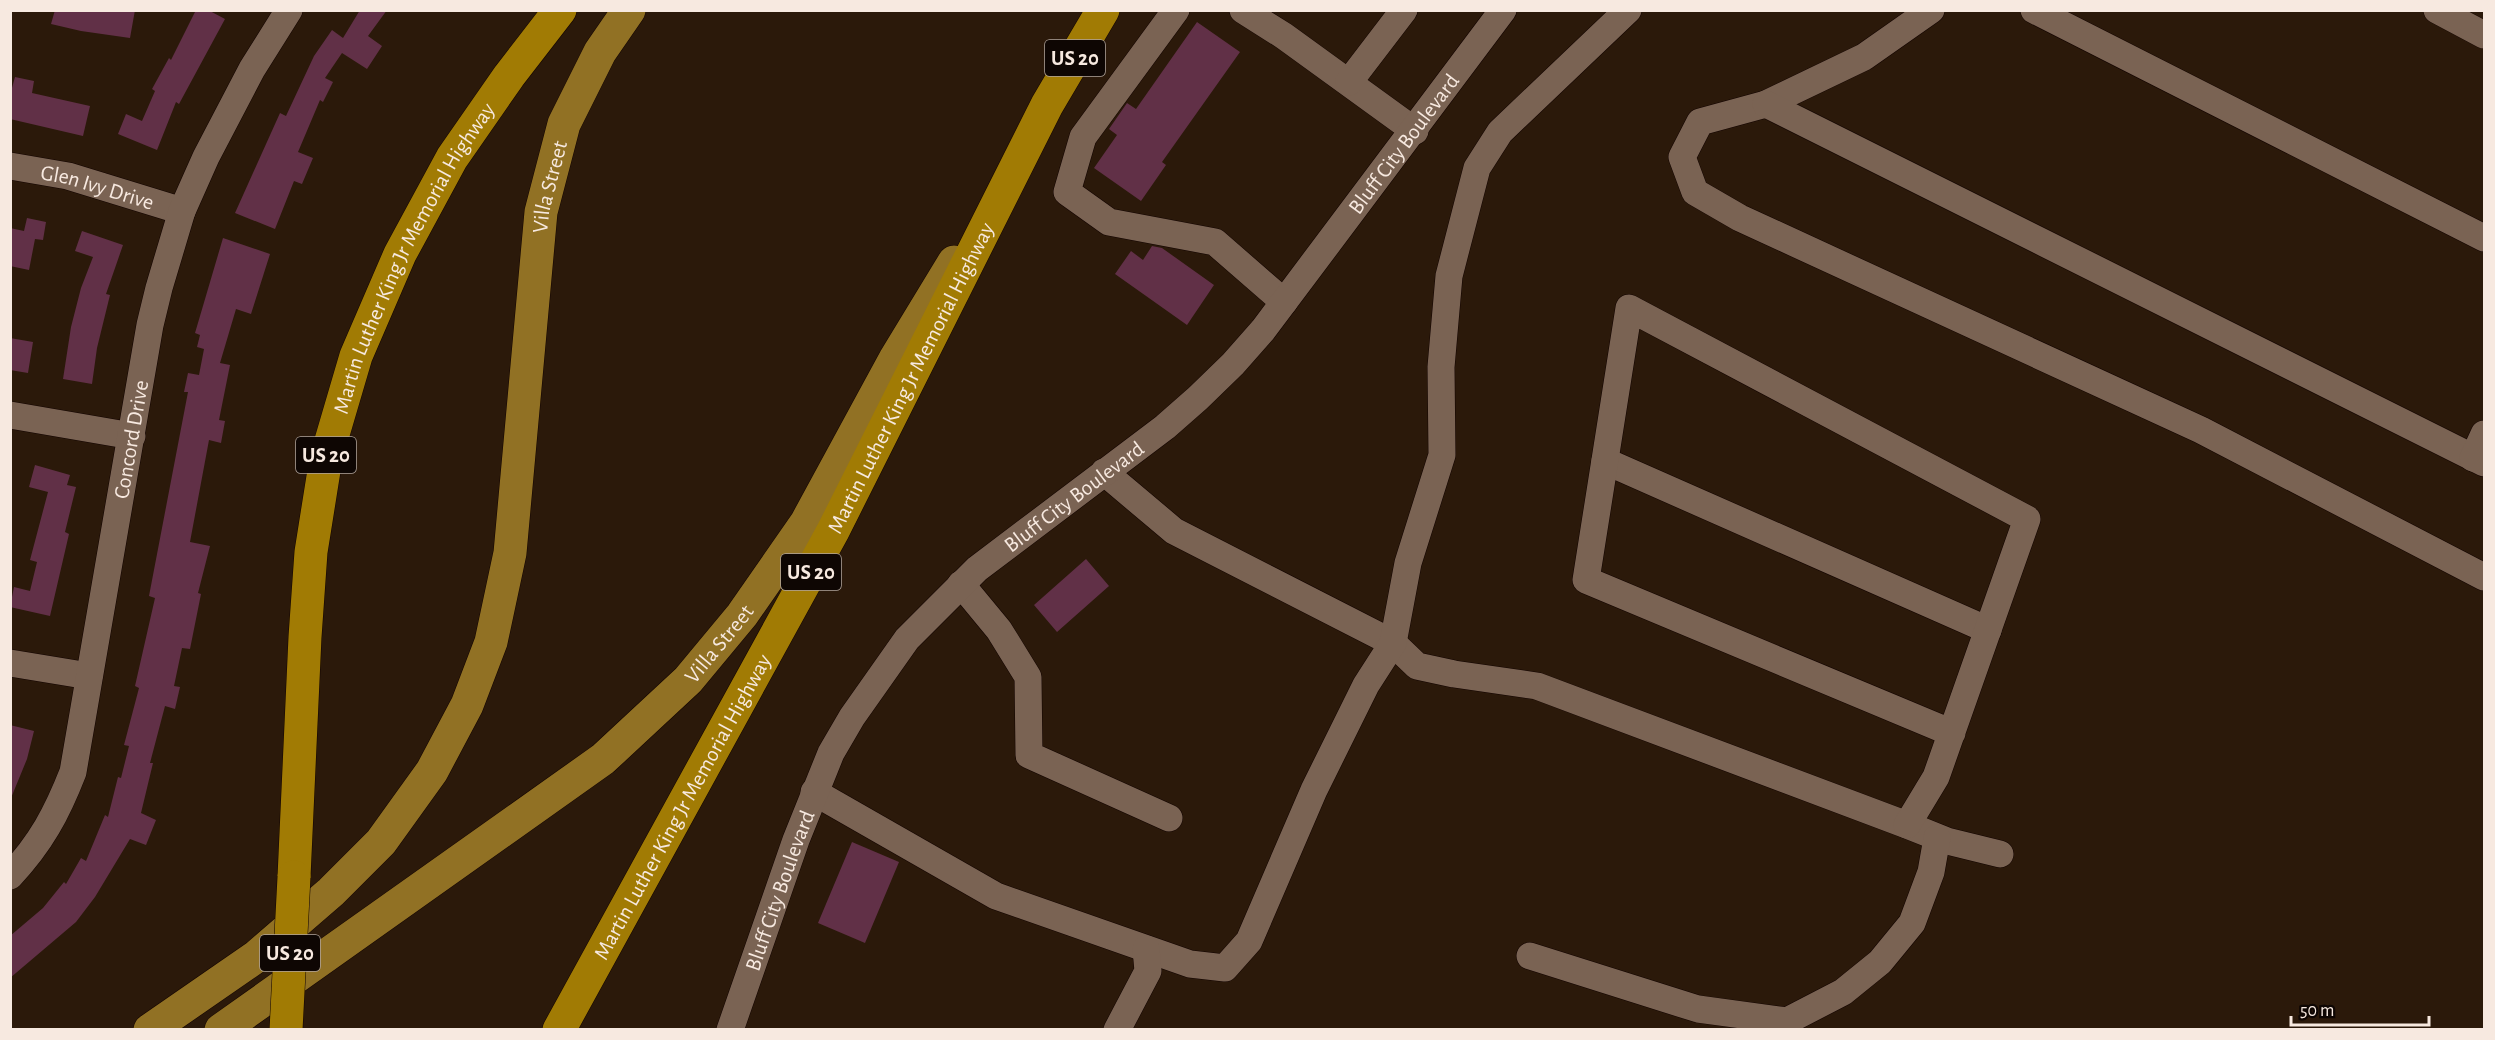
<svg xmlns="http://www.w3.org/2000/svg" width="2495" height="1040" viewBox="0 0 2495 1040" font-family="'Alegreya Sans',sans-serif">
  <rect width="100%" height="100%" fill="#2b190a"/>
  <path fill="#613047" d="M55,10H135L130,38L81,31L51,24Z
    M196,10H208L225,19L179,104L176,102L157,150L118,134L126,114L142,121L155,91L152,89L169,58L171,60Z
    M360,10H387L368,36L382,46L367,69L342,53L325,78L333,82L323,102L320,100L298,152L313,158L302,184L294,181L275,229L235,213L280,113L286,116L314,56L332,30L343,38Z
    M1197,22L1240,52L1162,162L1166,165L1141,201L1094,168L1117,135L1109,129L1127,103L1136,109Z
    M15,77L34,81L32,93L90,106L83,136L10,119V95Z
    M27,218L46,222L43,240L35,239L29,270L10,266V228L24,231Z
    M82,231L123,245L106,294L110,295L97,348L92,384L63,379L71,327L81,288L93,257L75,251Z
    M223,238L270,254L251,314L236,309L220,363L230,365L219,420L225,421L221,443L209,440L190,542L210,546L198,593L201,594L190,649L182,648L174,686L180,687L175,709L165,706L150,763H153L141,813L156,820L146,845L130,839L95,897L76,922L10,978V936L43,908L64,882L66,884L81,858L86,861L105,815L108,817L118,777L121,778L129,746L124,745L139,688L135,686L155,598L149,596L188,392H184L188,373L199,375L204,349L197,347L200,335L195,333Z
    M1152,246L1162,248L1214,285L1187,325L1115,274L1131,251L1143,260Z
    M10,338L33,342L28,373L10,370Z
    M35,465L70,475L67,485L76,487L65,532L69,534L50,616L10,607L14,587L30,591L37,562L30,560L48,492L29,487Z
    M1086,559L1109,586L1057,632L1034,605Z
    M10,725L34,731L27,759L11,798Z
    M852,842L899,862L865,943L818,923Z"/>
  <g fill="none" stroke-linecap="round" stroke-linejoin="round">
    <g stroke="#130400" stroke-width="28">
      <g id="minor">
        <path d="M1176,10L1083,137L1067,192L1109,222L1215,242L1284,302"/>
        <path d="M1243,10L1284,36L1415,131"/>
        <path d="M1931,10L1864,57L1766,104L1700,122L1682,157L1695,192L1740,218L2201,430L2484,577"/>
        <path d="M2034,10L2484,238"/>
        <path d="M2437,10L2484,35"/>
        <path d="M1349,82L1404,10"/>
        <path d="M1766,104L2484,463"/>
        <path id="s1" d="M10,166L68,176L182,211"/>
        <path d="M10,415L132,436"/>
        <path d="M2473,458L2484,434"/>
        <path d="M1605,461L1988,630"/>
        <path d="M1104,472L1174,531L1393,643L1417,666L1454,674L1537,686L1907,825L1947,841L2000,854"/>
        <path d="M961,584L999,630L1028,677L1029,755L1169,818"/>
        <path d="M10,663L89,676"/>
        <path d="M814,792L996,896L1190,964L1225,968L1249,941L1314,790L1366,685L1393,643L1408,563L1442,455L1441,367L1449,276L1477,168L1500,132L1628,10"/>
        <path d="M1907,825L1936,777L2027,519L1629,308L1586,580L1952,733"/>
        <path id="s2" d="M10,876C41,843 57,813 73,772L150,325L159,288L182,211L206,157L252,69L289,10"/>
        <path d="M1530,956L1698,1009L1787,1021L1843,992L1880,962L1912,923L1931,872L1937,838"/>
        <path id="s3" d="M730,1030L796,840L831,753L852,717L907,639L977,569L1165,427L1198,398L1233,364L1263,330L1503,10"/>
        <path d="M1117,1030L1148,971L1146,949"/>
      </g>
    </g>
    <g stroke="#130400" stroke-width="34">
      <g id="major">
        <path id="s4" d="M150,1030L257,956L331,892L381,842L432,771L467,705L491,642L510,553L541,212L564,124L600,52L629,10"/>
        <path id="s5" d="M221,1030L603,759L688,680L742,615L806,523L895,359L954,262"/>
      </g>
    </g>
    <g stroke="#130400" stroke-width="34">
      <g id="highway">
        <path id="s6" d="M294,877L305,637L311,552L326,458L356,356L400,254L452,158L509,76L560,10"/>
        <path id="s7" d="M559,1030L833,531L1047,105L1103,10"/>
      </g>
    </g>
    <use href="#minor" stroke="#7a6353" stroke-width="27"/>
    <use href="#major" stroke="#917124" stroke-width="33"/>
    <use href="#highway" stroke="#a17b04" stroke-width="33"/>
    <g stroke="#130400" stroke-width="34" stroke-linecap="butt">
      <path id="highway-bridge" d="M286,1030L294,877"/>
    </g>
    <use href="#highway-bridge" stroke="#a17b04" stroke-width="33"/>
  </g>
  <g text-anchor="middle" stroke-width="5" stroke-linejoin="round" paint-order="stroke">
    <g fill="#0e0603" stroke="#b1a59e" stroke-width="1.5">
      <rect x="1045" y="40" width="60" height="36" rx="4.5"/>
      <rect x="296" y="437" width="60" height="36" rx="4.5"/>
      <rect x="781" y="554" width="60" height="36" rx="4.5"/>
      <rect x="260" y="935" width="60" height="36" rx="4.5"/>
    </g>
    <g font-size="21" font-weight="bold" fill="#f7e9e0">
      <text x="1075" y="65">US 20</text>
      <text x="326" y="462">US 20</text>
      <text x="811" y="579">US 20</text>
      <text x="290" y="960">US 20</text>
    </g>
    <g font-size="22" fill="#f7e9e0" stroke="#0e0603">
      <text dy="8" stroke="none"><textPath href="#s3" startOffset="1138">Bluff City Boulevard</textPath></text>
      <text dy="8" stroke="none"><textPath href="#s1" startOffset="90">Glen Ivy Drive</textPath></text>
      <text dy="8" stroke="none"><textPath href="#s4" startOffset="988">Villa Street</textPath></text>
      <text dy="8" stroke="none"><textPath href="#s6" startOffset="640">Martin Luther King Jr Memorial Highway</textPath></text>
      <text dy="8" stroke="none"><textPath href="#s7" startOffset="741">Martin Luther King Jr Memorial Highway</textPath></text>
      <text dy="8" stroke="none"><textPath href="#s2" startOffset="460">Concord Drive</textPath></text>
      <text dy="8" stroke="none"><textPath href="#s3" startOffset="652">Bluff City Boulevard</textPath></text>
      <text dy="8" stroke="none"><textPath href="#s5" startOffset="632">Villa Street</textPath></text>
      <text dy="8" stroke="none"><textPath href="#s7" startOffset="255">Martin Luther King Jr Memorial Highway</textPath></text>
      <text dy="8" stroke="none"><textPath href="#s3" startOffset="148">Bluff City Boulevard</textPath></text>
    </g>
  </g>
  <rect width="2495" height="1040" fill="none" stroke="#f7e9e0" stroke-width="24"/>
  <path d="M2291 1016v9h138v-9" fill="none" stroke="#f7e9e0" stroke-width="3"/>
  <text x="2300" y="1016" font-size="18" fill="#f7e9e0" stroke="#0e0603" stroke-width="4.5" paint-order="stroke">50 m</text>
</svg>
